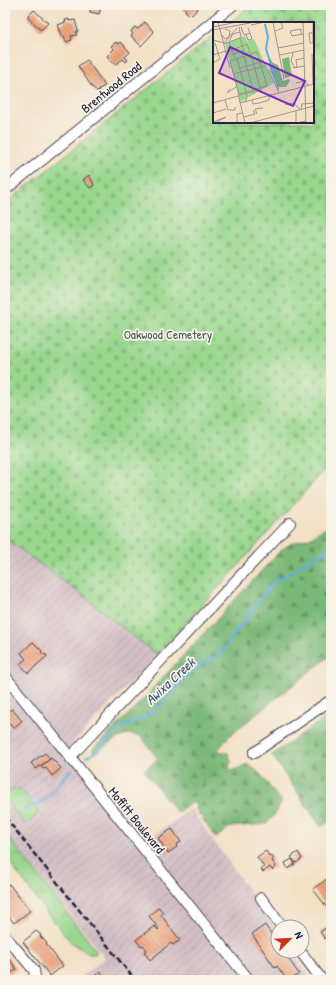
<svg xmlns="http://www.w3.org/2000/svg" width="336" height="985" viewBox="0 0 336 985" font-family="'Patrick Hand',sans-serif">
  <defs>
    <pattern id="industrial-furrows" width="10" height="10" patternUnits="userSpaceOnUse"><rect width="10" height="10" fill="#d2bec4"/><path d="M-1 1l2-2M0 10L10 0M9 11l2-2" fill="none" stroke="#b4a3a9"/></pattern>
    <pattern id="grass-tufts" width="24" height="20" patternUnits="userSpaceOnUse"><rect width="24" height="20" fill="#98d78d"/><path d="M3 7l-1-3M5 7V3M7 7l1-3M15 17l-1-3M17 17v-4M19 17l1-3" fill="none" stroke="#83b87b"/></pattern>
    <pattern id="forest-firs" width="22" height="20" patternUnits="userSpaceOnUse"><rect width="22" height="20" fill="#7ab878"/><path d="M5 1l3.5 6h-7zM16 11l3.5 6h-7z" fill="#649564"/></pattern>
    <pattern id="cemetery-stones" width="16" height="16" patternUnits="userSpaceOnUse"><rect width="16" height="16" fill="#98d78d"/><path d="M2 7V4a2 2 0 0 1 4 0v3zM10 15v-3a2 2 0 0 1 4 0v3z" fill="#83b87b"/></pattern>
    <pattern id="building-back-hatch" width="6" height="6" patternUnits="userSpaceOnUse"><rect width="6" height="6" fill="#eda37c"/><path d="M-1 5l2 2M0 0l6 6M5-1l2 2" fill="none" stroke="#c08467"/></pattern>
  </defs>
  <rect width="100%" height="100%" fill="#f7f3e8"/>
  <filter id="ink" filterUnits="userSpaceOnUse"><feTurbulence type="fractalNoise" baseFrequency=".025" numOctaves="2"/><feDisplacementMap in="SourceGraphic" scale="8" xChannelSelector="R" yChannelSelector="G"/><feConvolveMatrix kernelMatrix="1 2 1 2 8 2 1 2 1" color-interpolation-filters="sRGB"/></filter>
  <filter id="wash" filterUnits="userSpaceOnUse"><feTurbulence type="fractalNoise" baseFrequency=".012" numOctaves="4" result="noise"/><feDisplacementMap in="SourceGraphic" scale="16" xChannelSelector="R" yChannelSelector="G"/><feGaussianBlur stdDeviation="0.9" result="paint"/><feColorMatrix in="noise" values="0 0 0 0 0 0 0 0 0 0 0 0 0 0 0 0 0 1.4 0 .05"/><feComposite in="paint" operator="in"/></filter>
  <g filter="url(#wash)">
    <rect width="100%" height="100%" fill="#f3e0c5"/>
    <path fill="url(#industrial-furrows)" d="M5,538L81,594L157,655L69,747L147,840L191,809L278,932V951H292L312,980H77L105,958L5,833Z"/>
    <path fill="url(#grass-tufts)" stroke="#5d7c64" d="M14,789H21L37,809V815L25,825L5,799V794Z
      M5,833L97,952L95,954H89L73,944L50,917L5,856Z"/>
    <path fill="url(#forest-firs)" stroke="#4e6d5a" d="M331,525V655L230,735L217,751L228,753L231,761L229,767L232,771L247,764C265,774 268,788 282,801L275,814L266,824L230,827L216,838L197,811L195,802L187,805L177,813L144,770L158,759L141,736L128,734L114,740L93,754L94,748L133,710L281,550L292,543L310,538L320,531Z
      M331,714V820L321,827L272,755Z"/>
    <path fill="url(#cemetery-stones)" stroke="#5d7c64" d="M251,5H331V463L157,655L81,594L5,538V204L214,35V122H313V23H229Z"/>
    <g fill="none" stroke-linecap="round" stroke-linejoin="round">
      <path stroke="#63aedc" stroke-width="2.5" d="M86,757L93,754L102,747L119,728L144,718L160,706L195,668L220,654L273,582C293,573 310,557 331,548
        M24,809C45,806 57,786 70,771"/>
    </g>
    <g id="blocks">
      <path fill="url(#building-back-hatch)" d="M91,5H102L99,14L90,12Z
        M182,5H195L198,8L192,15L191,14L190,15L185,11L186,10Z
        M34,10L48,23L41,30L27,17Z
        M69,19V21L75,20L78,31L76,32L77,35L71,36L72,40L66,42L64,36H62L58,25L66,22L65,20Z
        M145,22L154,32L141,46L131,36L133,34L131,31L135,27L138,29Z
        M116,42L119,44L121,42L130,52L125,57L128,60L126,62L123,59L115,65L107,56L114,49L111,46Z
        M87,60L105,86L99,89L100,90L98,92L92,87L78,66Z
        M89,175L94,185L90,188L83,180Z
        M33,642L42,651L41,652L44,655L45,654L47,656L28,673L20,664L26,659L21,653Z
        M12,709L22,721L13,728L5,718V714Z
        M45,753L50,759L36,769L31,763Z
        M51,758L61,768L52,776L46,768L43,769L41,766Z
        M172,829L181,842L176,845L177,847L168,853L158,838Z
        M266,851L270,857L272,856L274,858L272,860L276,867L272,870L270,867L263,872L261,869L264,867L257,857Z
        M298,852L302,859L296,863L291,857Z
        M292,859L295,864L288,869L285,863Z
        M331,876V913L313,889Z
        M9,884L30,911L14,923L5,911V887Z
        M159,907L163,913L161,915L180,940L173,945L171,943L150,960L144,952L147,950L143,945L141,946L136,940L154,926L158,930L159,929L149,916Z
        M331,924V935L325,939L320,932Z
        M265,925L278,944V951H283L299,974L293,978L295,980L292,979L287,980L277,966L275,968L252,934Z
        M36,931L41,935L40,936L47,943L46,944L63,966L50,976L23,942Z
        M6,955L17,969L5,978V956Z
        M100,972L107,980H89Z"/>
    </g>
  </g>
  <g filter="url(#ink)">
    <use href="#blocks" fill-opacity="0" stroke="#413e50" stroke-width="1"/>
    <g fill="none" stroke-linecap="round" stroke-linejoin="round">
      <g stroke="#413e50" stroke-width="12">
        <path id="minor" d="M5,190L233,5
          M5,676L249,980
          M254,753L331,700
          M71,759L74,753L290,523
          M261,898L282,927
          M5,936L34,970L35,977L32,980
          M300,951L322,980"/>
      </g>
      <use href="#minor" stroke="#fff" stroke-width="10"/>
      <path stroke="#22223b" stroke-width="2.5" stroke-dasharray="6 3" stroke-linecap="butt" d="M5,817L135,980"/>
    </g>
  </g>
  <g text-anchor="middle" stroke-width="3.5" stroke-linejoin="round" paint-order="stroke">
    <g font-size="13" fill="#22223b" stroke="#f7f3e8">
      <text transform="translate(111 87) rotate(-39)" y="5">Brentwood Road</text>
      <text transform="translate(137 820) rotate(51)" y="5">Moffitt Boulevard</text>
    </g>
    <g font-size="13" fill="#455854" stroke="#f7f3e8">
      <text x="168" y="339">Oakwood Cemetery</text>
    </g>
    <g font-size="14" font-style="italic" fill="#395373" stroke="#f7f3e8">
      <text transform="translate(170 681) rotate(-43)" y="5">Awixa Creek</text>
    </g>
  </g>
  <g transform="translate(213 22)">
    <rect width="101" height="101" fill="#f3e0c5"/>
    <path d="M55,33L60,41L65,43L70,59L76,57L77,59L73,65H66V69L57,48ZM76,35L79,54L72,56L69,37Z" fill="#7ab878"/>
    <path d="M32,14L34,19L41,17L61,61L27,80L12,21Z" fill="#98d78d"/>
    <path fill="none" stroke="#63aedc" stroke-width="2" d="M52,2L55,15L53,27L65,65"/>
    <path fill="none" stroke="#9f948e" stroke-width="1" d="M5,0L17,46M60,0L71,57M90,0L93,101M96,0H100V21M38,3L52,0M0,5L24,0M26,5L28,15L26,16M28,5L31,13L37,11L35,6M0,8L42,0M62,9L70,6L68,0M100,11H96L97,21H101M33,12L35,18L39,17L37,11M88,12V7L77,9L79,14L91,12M9,13L12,17L16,15L17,9L12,7M0,18L11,21L24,6M16,19L20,12L27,10M16,20L27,16L32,32L28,33M11,22L16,20L19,28L13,30M65,26L91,21M80,31L78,39L82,46M38,32L48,70M99,32L100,62M0,33L13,29M18,33L31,28M67,33L91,28M31,34L41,72M22,35L19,28L34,22L37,30L32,32M24,36L34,74L32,80M0,41L7,37L2,21M84,45L83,38L91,36M27,46L48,40M80,46L92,44M55,47L66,71M20,52L53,44M83,61L92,59L95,63M17,67L14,71L23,65M25,72L32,101M26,72L54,64L44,30L17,39L26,72V73L47,68M12,78L15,88H22V85M39,78L40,82L46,81L56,78V74M0,81L25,74M27,81L101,62M72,83L80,81L87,87M88,87L89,82L101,81M83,88V101L93,99M0,91L13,87M44,92L42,87L50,86M31,95L42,92L40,88M0,100L13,95L2,101M24,101V92L29,91M37,101L101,84"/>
    <path fill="#7b2cbf" fill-opacity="0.15" stroke="#7b2cbf" stroke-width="2" d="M17,25L92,59L80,84L6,51Z"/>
    <rect width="101" height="101" fill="none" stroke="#22223b" stroke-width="2"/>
  </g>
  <rect width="336" height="985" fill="none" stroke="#f7f3e8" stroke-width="20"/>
  <g transform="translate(290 939) rotate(66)"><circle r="19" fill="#f7f3e8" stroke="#a29fa3"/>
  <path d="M0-3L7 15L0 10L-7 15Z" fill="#c8321e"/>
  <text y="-6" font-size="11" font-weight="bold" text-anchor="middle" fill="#22223b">N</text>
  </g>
</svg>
